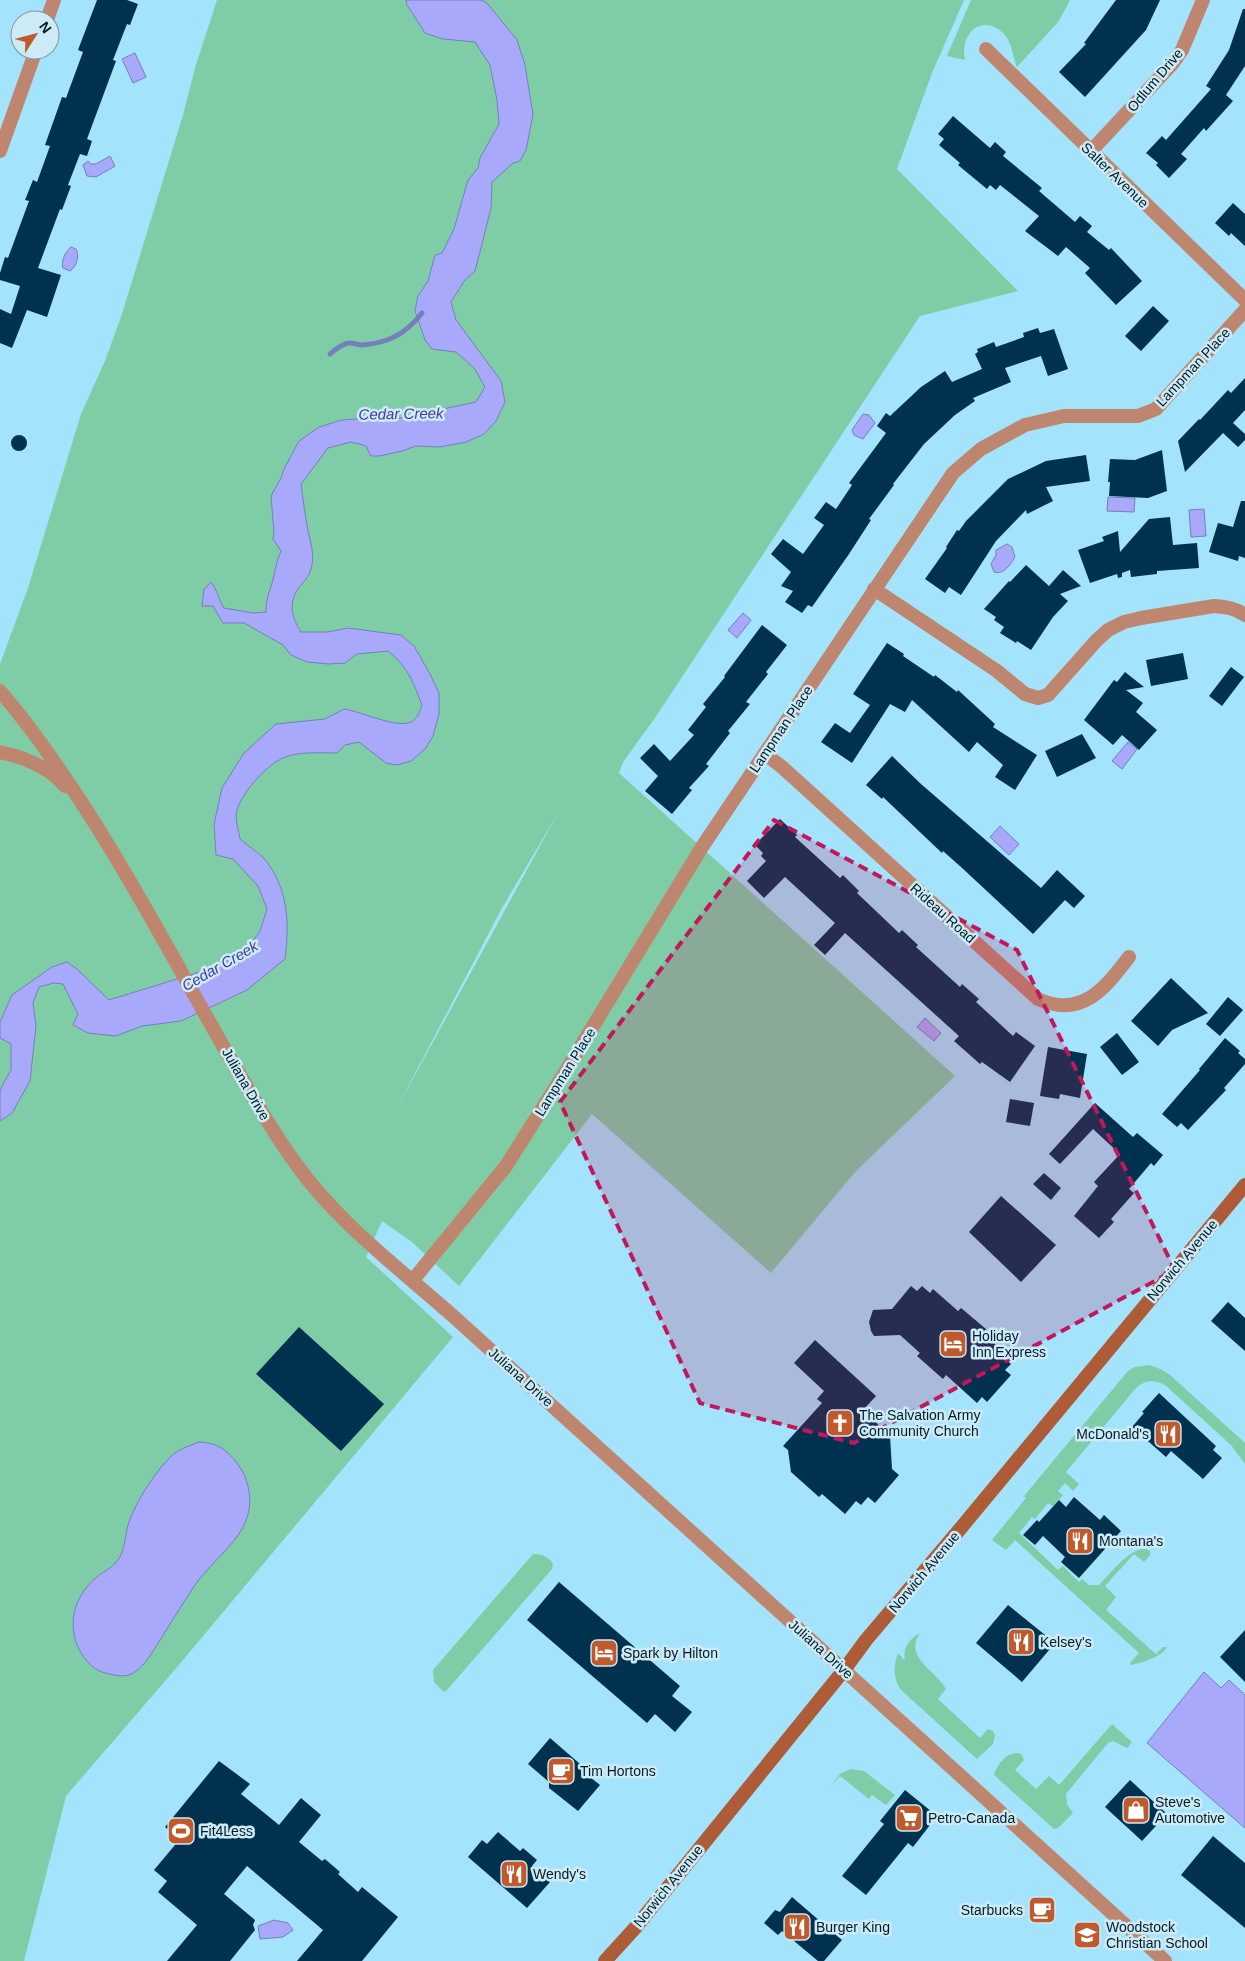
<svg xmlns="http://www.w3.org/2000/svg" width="1245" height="1961" viewBox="0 0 1245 1961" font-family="Arial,sans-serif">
  <rect width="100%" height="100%" fill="#a3e3fb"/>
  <path fill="#7ecda7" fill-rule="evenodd" d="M217,0H964L932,73L897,169L1018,291L920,316L655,718L623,762L619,773L955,1076L856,1171L771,1273L592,1114L459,1286L412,1242L382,1221L366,1257L453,1337L178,1666L66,1796L24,1961H0V664L28,588L81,414L105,361L122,314L183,115L195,68ZM558,813L392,1117L502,908Z
    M971,0H1070L1059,21L1017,67C1013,58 1012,42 1004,34C984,13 959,32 965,60L947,56Z
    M1149,1365L1160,1369L1169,1374L1245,1443V1464L1231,1445L1165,1385C1154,1379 1144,1380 1135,1389L1066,1472L1079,1484L1073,1491L1065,1483L1058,1491L1063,1495L1053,1506L1048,1503L1035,1519L1032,1517L1019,1533L1058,1570L1063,1566L1079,1582L1082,1579L1089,1585H1099C1109,1575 1135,1540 1150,1551V1555L1144,1562L1134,1554L1105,1586L1116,1597L1106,1610L1156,1654L1163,1647H1167C1161,1658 1142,1662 1131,1665L1130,1663L1139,1653L1015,1540L1006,1550L992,1540L1026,1498L1024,1496L1128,1371L1135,1367Z
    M533,1554C541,1554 548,1556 553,1564L552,1569L447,1690L444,1692L434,1682L433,1670Z
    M920,1633C903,1658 937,1671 946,1689L938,1699L980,1738L988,1729L993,1731L995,1735L993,1744L977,1759L900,1689C893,1675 893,1668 898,1653L905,1661C902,1649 909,1639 920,1633Z
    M1112,1724L1132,1742L1127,1748L1113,1741L1108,1743L1066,1794L1067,1804L1073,1813L1058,1828L1054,1829L994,1775C997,1764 1009,1749 1021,1754L1024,1760L1015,1770L1036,1789L1049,1776L1059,1785Z
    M851,1769L864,1771L895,1795L886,1805L872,1795L869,1799L840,1776L830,1787L840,1774Z"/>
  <path fill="#a8a9fa" stroke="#767fba" d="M406,0H481L487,3L517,40L525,65L533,115L526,150L520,161L513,163L492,182L491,208L475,271L464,281L451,302L456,320L501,381L505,402L496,421L484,434L466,442L440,447L416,446L402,451L380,456H371L366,446L351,442L328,448L301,484C303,499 305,515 308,531C311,544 315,556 311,569C309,577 303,582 298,589C288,604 292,618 301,632H328L348,628L401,635L414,646L430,674L439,693V714L433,736L425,749L411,761L397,765L386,763L359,742L345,745L337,753C320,753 299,751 283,758C266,765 237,797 236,816C236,823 239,832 240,839C249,847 263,855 269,865C289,894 289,925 285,959L247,990L181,1021L142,1026L116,1036L88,1033L73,1025L78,1014L63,984L54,983L39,987L33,1003L36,1026L30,1081L12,1113L0,1121V1090L11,1070V1044L0,1038V1022L12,995L52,967L67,962L77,969L109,1000L203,971L240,955L251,944L260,931L267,909L258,886L233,859L216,855L214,824L222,788L244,753L276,724L325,719L344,709C360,711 397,729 411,722C418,718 420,711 422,705C413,682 408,667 388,651L357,654L345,663L329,664L307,662L291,655L283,645L244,623H223L213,606H202L204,589L211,582C218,591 218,599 224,608L253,613L266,612C266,596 271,590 274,575C276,566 277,560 281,551L273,539L274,532L271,496L281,478L284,469L299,441L319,427L342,420L370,418L391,420L476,402L485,387L475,369L456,352L432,349L425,340L415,311L418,296L428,281L435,255L442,253L454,229L468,180L478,168L480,158L499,124L497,100L490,65L475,42L443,39L425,33L407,5Z
    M135,53L146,77L133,83L122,59Z
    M110,156L115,166L96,177L87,176L83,165L88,161L91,164H96Z
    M71,247L76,249C80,256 76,267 70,271L63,268C61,261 65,252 71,247Z
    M863,414L869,415L875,423L863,439L854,435L852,430Z
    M1108,497L1135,498L1134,512L1107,511Z
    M1204,509L1206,536L1191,537L1189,510Z
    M1007,544L1012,547L1015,557C1011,564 1004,575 994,572L991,564L996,555V550Z
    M743,613L751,620L737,638L728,630Z
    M1128,742L1137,749L1122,769L1112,761Z
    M1000,826L1019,844L1009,855L990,837Z
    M925,1018L941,1033L934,1041L917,1027Z
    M199,1442C218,1443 228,1450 239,1466C244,1472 246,1479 248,1486C259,1532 217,1553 195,1585C183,1603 172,1621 160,1640C153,1651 146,1664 135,1672C126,1679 112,1675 102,1672C90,1668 82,1656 77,1645C67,1617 77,1593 99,1575C105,1571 113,1567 117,1561C125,1552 125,1536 128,1525C133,1506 161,1461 178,1451C185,1447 192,1445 199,1442Z
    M1204,1672L1221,1688L1229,1680L1245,1695V1828L1147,1743Z
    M274,1920L288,1923L293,1930L283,1937L260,1939L258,1926Z"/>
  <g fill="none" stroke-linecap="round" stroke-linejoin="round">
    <path stroke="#767fba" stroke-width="5" d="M330,354C335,350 342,343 350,343C354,343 358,345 362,345C388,343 406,334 422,313"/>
  </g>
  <path fill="#00314f" d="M97,0H127L138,4L130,25L127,24L113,60L116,61L87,139L92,141L87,156L80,154L68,185L71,186L62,210L60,209L38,268L61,275L47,317L27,310L12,348L0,343V309L11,314L20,286L0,280V273L5,257L8,258L29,201L25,200L33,180L37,182L50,146L45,145L62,97L66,98L83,52L78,50Z
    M1116,0H1160L1146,30L1085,97L1059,72L1086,44L1084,43Z
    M1243,9H1245V66L1226,95L1233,101L1206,131L1204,128L1181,154L1187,159L1169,178L1156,165L1158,163L1146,153L1162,136L1166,140L1211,89L1206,86L1229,50Z
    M953,116L990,148L995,142L1006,152L1003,156L1042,188L1039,191L1075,222L1080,216L1092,226L1087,232L1109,250L1111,248L1142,281L1116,305L1085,273L1090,268L1066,247L1058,256L1025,231L1039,216L1000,185L996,190L990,185L987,189L958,165L960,163L939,145L944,139L938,134Z
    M1233,203L1245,214V246L1231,233L1229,236L1215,223Z
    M1153,306L1169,321L1141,351L1125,336Z
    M1038,328L1040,333L1054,329L1068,369L1048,376L1041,356L1005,368L1011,382L973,398L975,401L955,415L924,444L893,484L894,485L869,519L871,520L849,554L812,607L808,605L802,613L785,602L793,591L781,586L791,572L771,554L783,539L803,554L824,525L814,518L826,502L836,509L852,485L849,483L886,433L877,426L886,413L890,416L921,387L945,371L952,382L982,369L975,354L978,352L977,349L994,342L996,347L1024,337L1023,333Z
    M1245,378V410L1233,423L1245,434V440L1238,447L1223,433L1185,472L1178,441L1199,419L1200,420L1228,390L1231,393Z
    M11 443a8 8 0 1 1 16 0a8 8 0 1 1-16 0Z
    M1162,450L1167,491L1148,498L1109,496L1110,482H1108L1110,459L1135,460Z
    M1086,455L1090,481L1046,487L1053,501L1027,514L1026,510L996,541L961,595L949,587L945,593L925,579L947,548L946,547L957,530L959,531L966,521L1008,479L1046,461Z
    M1241,501H1245V558L1239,556L1238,561L1209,552L1218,523L1233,527Z
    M1170,517L1173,545L1197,543L1199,568L1157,571V574L1131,577L1130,570L1122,573V577L1118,578L1117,574L1090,583L1078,550L1104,541L1102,537L1118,531L1120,552L1149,519Z
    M1026,565L1049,586L1063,570L1081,586L1060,594L1068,601L1053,617L1031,650L1017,641L1016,643L1000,633L1004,627L994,620L996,617L984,609L1009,581L1010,582Z
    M762,625L787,645L766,672L768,674L746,702L750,704L728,731L730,733L706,764L709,766L689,788L692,790L672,814L645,791L658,776L640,758L654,744L670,761L694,735L688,730L706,707L703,704L725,677L724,676Z
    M887,643L904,654L903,656L934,677L935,675L957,692L958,690L995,724L993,727L1037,755L1015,790L995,777L1003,765L977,742L969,752L912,700L905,712L890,704L852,763L821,742L835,723L850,733L870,705L853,694Z
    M1183,653L1188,679L1151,686L1146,660Z
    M1231,667L1244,677L1222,706L1209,696Z
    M1125,672L1144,687L1126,690L1143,703L1136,712L1157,730L1139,750L1122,735L1113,745L1084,720L1114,680L1117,682Z
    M1082,734L1096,758L1057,777L1045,751Z
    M892,756L921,784L1041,888L1057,870L1085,896L1074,908L1065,900L1033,934L961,867L943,851L942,853L883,797L882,799L866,785Z
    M780,819L797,835L795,837L840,878L843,875L859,891L857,893L899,933L902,930L918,945L916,947L960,987L962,984L979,999L976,1002L1013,1036L1016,1032L1035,1046L1010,1082L982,1062L980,1064L954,1041L959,1036L845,933L825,955L814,945L835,923L785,877L764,898L747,881L766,861L761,856L763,853L755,845Z
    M1171,978L1208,1013L1172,1030L1158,1046L1131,1021Z
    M1228,997L1243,1010L1220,1036L1206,1024Z
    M1117,1033L1139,1062L1122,1075L1100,1047Z
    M1225,1038L1240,1051L1238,1053L1245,1059V1064L1224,1088L1226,1090L1188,1130L1181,1123L1177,1127L1162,1114L1200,1070L1199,1069Z
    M1048,1047L1087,1054L1080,1098L1060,1094L1059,1099L1040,1096Z
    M1010,1099L1034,1103L1030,1126L1006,1122Z
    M1095,1103L1133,1137L1137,1133L1163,1155L1154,1166L1151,1163L1129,1189L1134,1193L1111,1219L1114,1222L1099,1238L1074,1216L1098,1186L1094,1182L1120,1154L1093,1129L1060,1164L1049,1154Z
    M1044,1173L1061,1188L1051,1200L1033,1184Z
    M1001,1196L1056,1245L1021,1282L969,1232Z
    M911,1286L917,1291L922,1286L930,1293L933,1289L958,1311L961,1308L986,1329L983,1333L1006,1354L1003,1357L1011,1364L1005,1370L1011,1375L987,1402L982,1397L977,1403L946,1375L943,1379L917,1356L920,1353L900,1335L874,1336L871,1331L869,1322L873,1310L892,1309Z
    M1228,1302L1245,1318V1351L1211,1321Z
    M299,1327L384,1404L341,1451L256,1374Z
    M815,1340L876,1396L863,1410L890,1436L892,1469L899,1475L875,1503L868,1497L861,1505L856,1501L845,1514L822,1494L819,1497L791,1472L788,1450L783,1446L822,1403L817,1399L824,1391L794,1363Z
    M1159,1393L1216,1446L1213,1450L1222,1458L1203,1479L1171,1451L1166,1457L1132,1427L1144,1413L1142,1412Z
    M1074,1497L1100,1520L1104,1515L1121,1531L1079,1578L1061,1562L1065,1557L1043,1536L1035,1545L1023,1535L1037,1520L1039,1522L1059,1500L1066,1507Z
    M559,1582L680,1686L672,1696L692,1712L675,1732L655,1714L647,1723L527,1620Z
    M1008,1605L1055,1643L1022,1682L976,1643Z
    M1245,1630V1682L1220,1657Z
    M550,1738L587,1770L585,1773L600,1785L578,1811L549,1788V1782L528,1764Z
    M219,1761L250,1784L241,1794L279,1825L301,1798L321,1815L299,1842L322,1861L325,1859L340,1872L338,1874L358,1892L362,1887L398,1917L362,1961H297L323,1930L247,1866L224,1894L255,1920L253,1925L255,1930L230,1961H167L197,1925L158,1892L167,1881L154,1870L180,1839L165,1827Z
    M1130,1780L1167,1814L1142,1841L1105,1807Z
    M905,1790L937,1816L913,1847L908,1843L866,1895L842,1876L884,1824L880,1821Z
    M498,1832L520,1851L523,1848L537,1860L532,1866L550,1882L527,1908L468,1857L482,1840L487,1844Z
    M1213,1836L1245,1863V1928L1181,1875Z
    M792,1897L842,1940L824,1961H818L782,1931L778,1935L764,1923L775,1910L780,1912Z"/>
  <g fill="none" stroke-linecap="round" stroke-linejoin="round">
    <path stroke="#bf866f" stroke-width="14" d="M47,20L54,0
      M986,49L1245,300
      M0,151L36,50
      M1091,151L1173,63L1182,50L1203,0
      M874,589L997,671L1025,694L1038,698L1048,695L1096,641L1108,630L1124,622L1141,618L1214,606C1226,607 1235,608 1245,615
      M765,754L782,767L1038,999C1082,1019 1105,988 1129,957
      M413,1280L506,1166L564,1074L702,847L953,473L981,449L1025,425L1064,416H1138L1156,409L1245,310"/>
    <path stroke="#bf866f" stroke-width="14" d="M0,691C27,722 50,755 72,788C130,875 178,968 230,1058C251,1094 271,1130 296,1164C338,1223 399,1268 453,1316L1165,1961
      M0,752C23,757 49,767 65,786"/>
    <path stroke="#ae5b38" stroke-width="14" d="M605,1961L635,1928L844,1670L866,1640L960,1529L1245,1185"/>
  </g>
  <path fill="#c2185b" fill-opacity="0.2" stroke="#c2185b" stroke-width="4" stroke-dasharray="10 6" stroke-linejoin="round" d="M774,820L1017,950L1175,1270L854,1443L700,1403L560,1102Z"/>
  <defs>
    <g id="hotel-square" transform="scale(1.4375)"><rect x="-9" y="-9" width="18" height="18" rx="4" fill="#c0592c" stroke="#ccebf7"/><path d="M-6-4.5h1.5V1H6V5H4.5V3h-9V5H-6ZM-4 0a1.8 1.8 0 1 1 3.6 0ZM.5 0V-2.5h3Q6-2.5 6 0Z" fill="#fff"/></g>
    <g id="church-square" transform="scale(1.4375)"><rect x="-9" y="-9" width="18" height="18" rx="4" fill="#c0592c" stroke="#ccebf7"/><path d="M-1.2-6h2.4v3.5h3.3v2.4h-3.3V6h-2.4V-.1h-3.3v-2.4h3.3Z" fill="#fff"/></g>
    <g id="restaurant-square" transform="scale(1.4375)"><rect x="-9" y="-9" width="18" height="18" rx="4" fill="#c0592c" stroke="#ccebf7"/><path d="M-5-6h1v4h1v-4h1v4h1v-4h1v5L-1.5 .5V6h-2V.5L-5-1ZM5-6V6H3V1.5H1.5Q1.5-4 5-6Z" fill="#fff"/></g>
    <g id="cafe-square" transform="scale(1.4375)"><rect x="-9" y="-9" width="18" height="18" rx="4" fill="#c0592c" stroke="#ccebf7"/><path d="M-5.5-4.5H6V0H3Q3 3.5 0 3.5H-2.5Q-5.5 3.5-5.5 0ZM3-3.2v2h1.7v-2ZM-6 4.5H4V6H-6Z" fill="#fff"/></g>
    <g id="shop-square" transform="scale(1.4375)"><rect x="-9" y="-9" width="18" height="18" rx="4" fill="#c0592c" stroke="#ccebf7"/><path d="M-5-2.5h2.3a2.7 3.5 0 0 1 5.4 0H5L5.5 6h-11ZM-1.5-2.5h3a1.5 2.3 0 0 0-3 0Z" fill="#fff"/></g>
    <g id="supermarket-square" transform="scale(1.4375)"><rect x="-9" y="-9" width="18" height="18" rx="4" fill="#c0592c" stroke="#ccebf7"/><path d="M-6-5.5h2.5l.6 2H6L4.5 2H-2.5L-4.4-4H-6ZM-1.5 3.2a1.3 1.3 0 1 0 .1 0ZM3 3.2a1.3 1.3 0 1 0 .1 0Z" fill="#fff"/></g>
    <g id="stadium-square" transform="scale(1.4375)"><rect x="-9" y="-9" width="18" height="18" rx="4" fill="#c0592c" stroke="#ccebf7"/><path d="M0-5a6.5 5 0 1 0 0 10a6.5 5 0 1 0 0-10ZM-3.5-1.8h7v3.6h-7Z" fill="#fff"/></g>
    <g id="school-square" transform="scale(1.4375)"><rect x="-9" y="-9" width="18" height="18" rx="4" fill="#c0592c" stroke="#ccebf7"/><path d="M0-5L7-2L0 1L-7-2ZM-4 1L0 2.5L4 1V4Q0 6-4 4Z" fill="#fff"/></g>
  </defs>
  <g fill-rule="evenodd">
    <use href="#hotel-square" x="953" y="1344"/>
    <use href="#church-square" x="840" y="1423"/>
    <use href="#restaurant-square" x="1168" y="1434"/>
    <use href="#restaurant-square" x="1080" y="1541"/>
    <use href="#restaurant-square" x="1021" y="1642"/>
    <use href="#hotel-square" x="604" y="1653"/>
    <use href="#cafe-square" x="561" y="1771"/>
    <use href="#shop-square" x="1136" y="1810"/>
    <use href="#supermarket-square" x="909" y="1818"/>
    <use href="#stadium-square" x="181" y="1831"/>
    <use href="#restaurant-square" x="514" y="1874"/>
    <use href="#cafe-square" x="1042" y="1910"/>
    <use href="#restaurant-square" x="797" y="1927"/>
    <use href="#school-square" x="1087" y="1935"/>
  </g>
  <g text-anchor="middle" stroke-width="5" stroke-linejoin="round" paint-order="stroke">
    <g font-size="14" fill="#021c25" stroke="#ccebf7">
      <text transform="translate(1155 80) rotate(-50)" y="5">Odlum Drive</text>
      <text transform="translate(1115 175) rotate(44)" y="5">Salter Avenue</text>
      <text transform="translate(1193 367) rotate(-47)" y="5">Lampman Place</text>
      <text transform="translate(781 729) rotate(-56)" y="5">Lampman Place</text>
      <text transform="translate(943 913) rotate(42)" y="5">Rideau Road</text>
      <text transform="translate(565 1072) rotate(-58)" y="5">Lampman Place</text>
      <text transform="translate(246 1084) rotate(60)" y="5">Juliana Drive</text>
      <text transform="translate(1182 1260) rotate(-50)" y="5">Norwich Avenue</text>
      <text transform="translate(521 1377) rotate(42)" y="5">Juliana Drive</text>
      <text transform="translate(924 1572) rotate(-50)" y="5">Norwich Avenue</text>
      <text transform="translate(821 1649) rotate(42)" y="5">Juliana Drive</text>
      <text transform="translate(668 1886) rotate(-51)" y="5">Norwich Avenue</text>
    </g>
    <g font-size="14" fill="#021c25" stroke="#ccebf7" text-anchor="start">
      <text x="972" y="1341">Holiday<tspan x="972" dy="16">Inn Express</tspan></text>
      <text x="859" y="1420">The Salvation Army<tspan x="859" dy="16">Community Church</tspan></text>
      <text x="1149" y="1439" text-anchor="end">McDonald's</text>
      <text x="1099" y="1546">Montana's</text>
      <text x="1040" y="1647">Kelsey's</text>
      <text x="623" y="1658">Spark by Hilton</text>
      <text x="580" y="1776">Tim Hortons</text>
      <text x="1155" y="1807">Steve's<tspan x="1155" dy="16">Automotive</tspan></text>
      <text x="928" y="1823">Petro-Canada</text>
      <text x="200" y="1836">Fit4Less</text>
      <text x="533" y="1879">Wendy's</text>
      <text x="1023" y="1915" text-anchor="end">Starbucks</text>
      <text x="816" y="1932">Burger King</text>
      <text x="1106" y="1932">Woodstock<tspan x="1106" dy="16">Christian School</tspan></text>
    </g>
    <g font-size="15" font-style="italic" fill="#453b98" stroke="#ccebf7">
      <text transform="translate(401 414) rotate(-1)" y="5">Cedar Creek</text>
      <text transform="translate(220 966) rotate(-30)" y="5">Cedar Creek</text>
    </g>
  </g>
  <g transform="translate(35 35) rotate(54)"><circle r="24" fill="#ccebf7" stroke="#7b98a3"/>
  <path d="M0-4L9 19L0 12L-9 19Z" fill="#c0592c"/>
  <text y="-8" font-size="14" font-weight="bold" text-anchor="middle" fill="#021c25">N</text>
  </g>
</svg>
